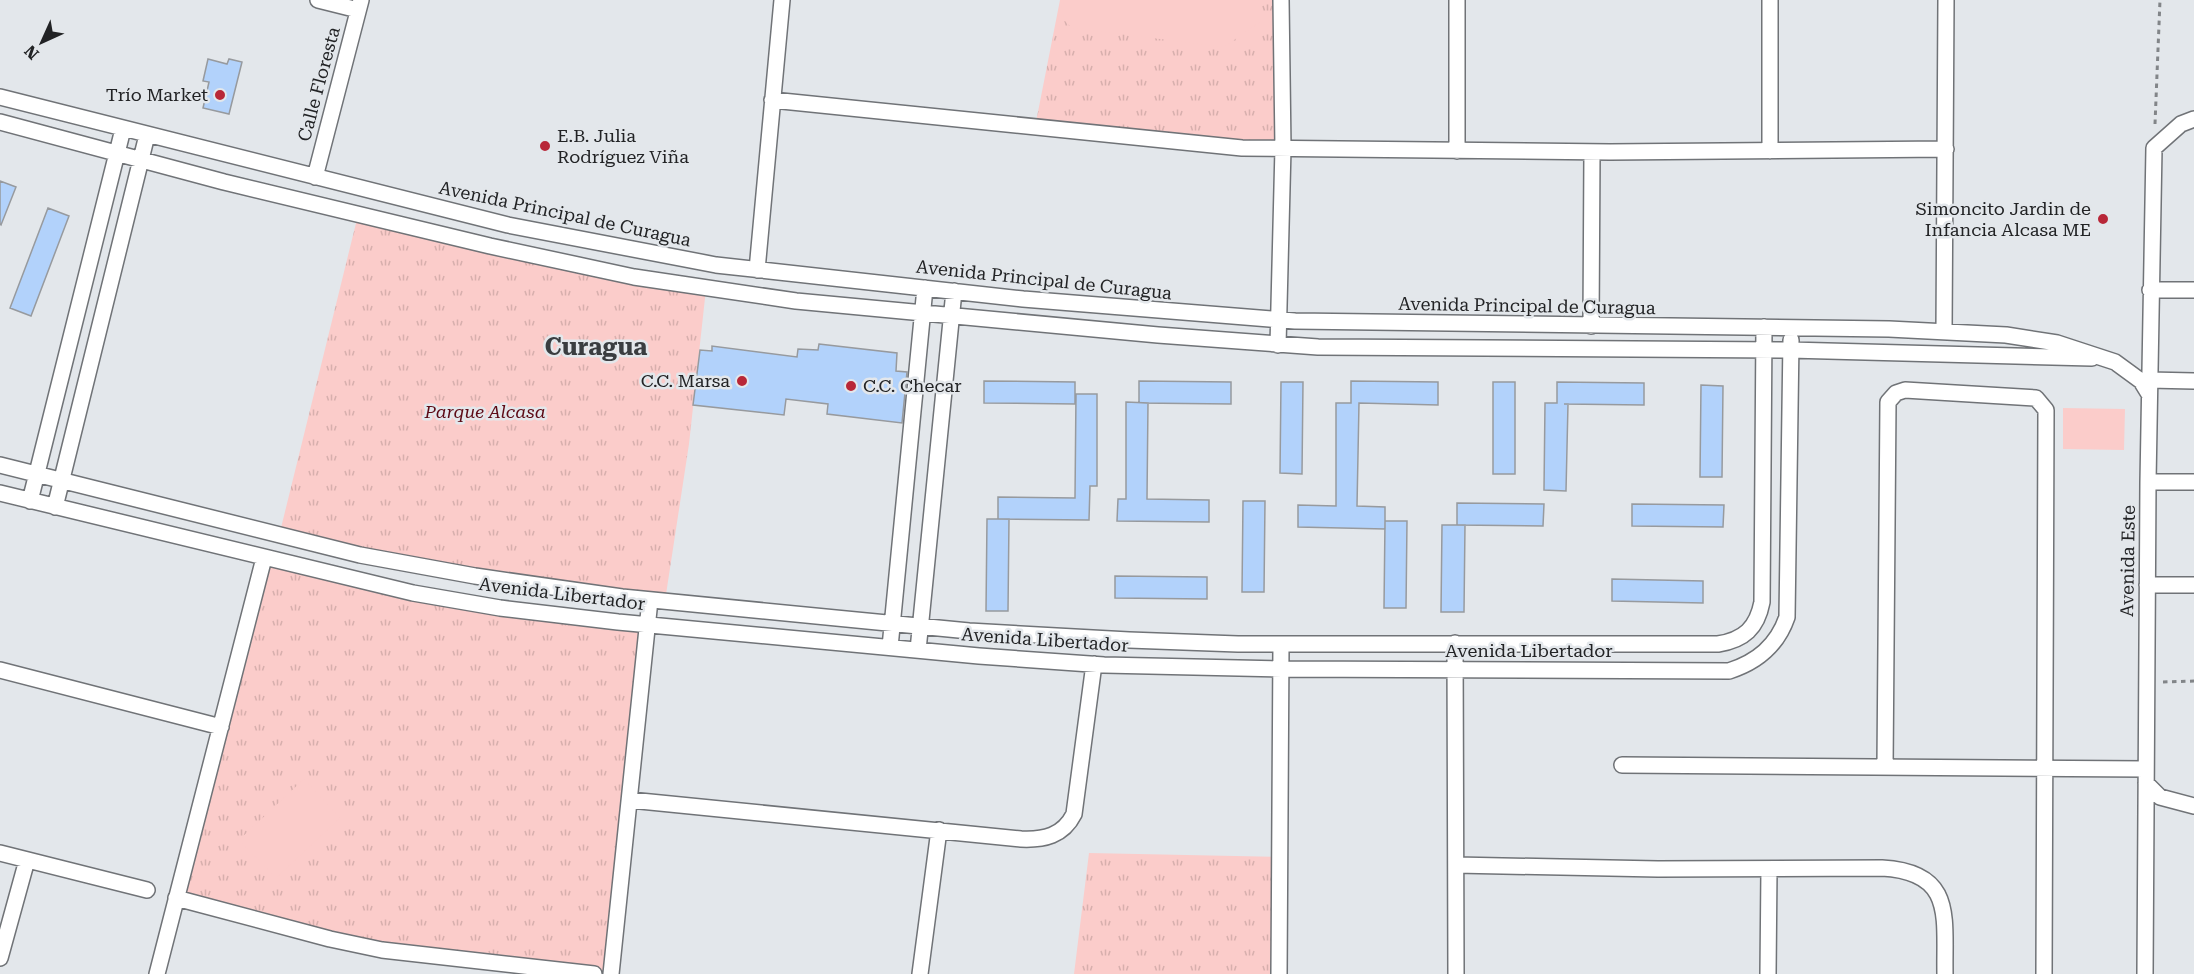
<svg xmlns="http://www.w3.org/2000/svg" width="2194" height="974" viewBox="0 0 2194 974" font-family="'Roboto Serif',serif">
  <defs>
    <pattern id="park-tufts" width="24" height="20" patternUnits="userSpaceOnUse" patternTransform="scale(1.5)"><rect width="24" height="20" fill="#fbccca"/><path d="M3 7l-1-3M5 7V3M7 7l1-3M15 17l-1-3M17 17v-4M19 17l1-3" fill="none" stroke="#d7afad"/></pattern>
  </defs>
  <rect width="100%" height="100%" fill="#e3e7eb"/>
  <path fill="url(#park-tufts)" d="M1060,0H1281L1283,148L1035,127Z
    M358,215L706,289L689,444L665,601L279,536Z
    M264,558L375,584L648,625L611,974L421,955L176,898Z
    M1089,853L1280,857L1279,974H1074Z"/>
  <path fill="#fbccca" d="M1064,0H1260V22L1224,47L1072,28L1063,19Z
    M2063,408L2125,409L2124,450L2063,449Z
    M304,779L340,818L276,878L239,840Z"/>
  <path fill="#b2d2fb" stroke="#979a9e" stroke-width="1.5" d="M208,59L227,64L229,59L242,62L229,114L203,108L209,82L203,81Z
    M0,181L16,187L1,225L0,224Z
    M48,208L69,216L31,316L10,308Z
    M819,344L897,353L896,371L907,372L902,423L827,414L828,404L786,399L784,415L693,405L700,350L712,351V346L797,357L798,349L818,350Z
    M984,381L1075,382V404L984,403Z
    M1139,381L1231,382V404L1139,403Z
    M1351,381L1438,382V405L1359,403L1357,506L1385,507V529L1298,527V505L1336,506V403H1351Z
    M1281,382H1303L1302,474L1280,473Z
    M1493,382H1515V474H1493Z
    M1557,382L1644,383V405L1564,404H1568L1566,491L1544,490L1545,403H1557Z
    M1701,385L1723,386L1722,477H1700Z
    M1076,394H1097V486H1090L1089,520L998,519V497L1075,498Z
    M1126,402L1148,403L1147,499L1209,500V522L1117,521L1118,499H1126Z
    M1243,501H1265L1264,592H1242Z
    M1457,503L1544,504L1543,526L1457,525Z
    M1632,504L1724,505L1723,527L1632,526Z
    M987,519H1009L1008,611H986Z
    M1385,521H1407L1406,608H1384Z
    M1442,525H1465L1464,612H1441Z
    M1115,576L1207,577V599L1115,598Z
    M1612,579L1703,581V603L1612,601Z"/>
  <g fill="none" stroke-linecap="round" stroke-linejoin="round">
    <g stroke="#707377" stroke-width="18">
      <path id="minor" d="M318,0L358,10
        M1457,0V151
        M0,97L508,225L716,265L1023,299L1295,321L1889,329L2006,335L2057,343L2115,362L2141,381L2149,394
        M772,100L1242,148L1610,152L1946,149
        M0,122L224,182L490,246L634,277L796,301L1158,335L1318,347L1790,350L2092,358
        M1770,151V0
        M315,177L361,0
        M757,270L782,0
        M2150,290H2194
        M1591,326L1592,152
        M1944,332L1946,0
        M1278,345L1283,148L1281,0
        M2149,380L2194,381
        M0,465L360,555L475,576L622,597L969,631L1129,640L1238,644H1718C1744,640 1757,628 1762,602L1764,327
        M2148,482H2194
        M0,493L413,593L500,608L618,622L979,656L1104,665L1282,669L1729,671C1757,662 1777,646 1787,617L1791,340
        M30,501L123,129
        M55,507L147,135
        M2147,585H2194
        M1455,643L1456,974
        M890,647L925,288
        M918,650L954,291
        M0,670L221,727
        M1622,765L2146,769
        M1885,767L1888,402L1896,393L1905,390L2036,398L2046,410L2044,974
        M2146,783L2160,797L2194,806
        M630,800L1021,839C1044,840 1063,836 1074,814L1094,664
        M0,853L147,890
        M1456,865L1658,869L1882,868C1955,872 1944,917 1945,974
        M176,898L330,939L382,950L594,974
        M0,958L27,860
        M157,974L264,558
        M611,974L650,600
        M920,974L939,830
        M1279,974L1281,644
        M1768,974L1769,869
        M2145,974L2148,482L2154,148L2181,124L2194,119"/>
    </g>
    <path stroke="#828588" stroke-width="3" stroke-dasharray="4.5 4.5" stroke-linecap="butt" d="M2155,124L2160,0
      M2163,682L2194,681"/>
    <use href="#minor" stroke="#fff" stroke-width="15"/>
  </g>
  <g fill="#b82738" stroke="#e3e7eb" stroke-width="2">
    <circle cx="220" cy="95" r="6"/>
    <circle cx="545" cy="146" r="6"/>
    <circle cx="2103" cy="219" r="6"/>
    <circle cx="742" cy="381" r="6"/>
    <circle cx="851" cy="386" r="6"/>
  </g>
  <g text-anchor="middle" stroke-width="5" stroke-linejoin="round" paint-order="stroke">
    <g font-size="18" fill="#222325" stroke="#e3e7eb">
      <text transform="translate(319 84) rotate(-75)" y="6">Calle Floresta</text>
      <text transform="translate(565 214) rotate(12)" y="6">Avenida Principal de Curagua</text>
      <text transform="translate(1044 280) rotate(6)" y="6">Avenida Principal de Curagua</text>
      <text transform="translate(1527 306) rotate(1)" y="6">Avenida Principal de Curagua</text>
      <text transform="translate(2128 561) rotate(-89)" y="6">Avenida Este</text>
      <text transform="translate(562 594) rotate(7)" y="6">Avenida Libertador</text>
      <text transform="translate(1045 640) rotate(4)" y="6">Avenida Libertador</text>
      <text x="1529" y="657">Avenida Libertador</text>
    </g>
    <g font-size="18" fill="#222325" stroke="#e3e7eb" text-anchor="end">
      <text x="208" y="101">Trío Market</text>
      <text x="557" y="142" text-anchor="start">E.B. Julia<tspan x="557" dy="21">Rodríguez Viña</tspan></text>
      <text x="2091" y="215">Simoncito Jardin de<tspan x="2091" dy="21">Infancia Alcasa ME</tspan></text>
      <text x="730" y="387">C.C. Marsa</text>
      <text x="863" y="392" text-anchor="start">C.C. Checar</text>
    </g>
    <g font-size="18" font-style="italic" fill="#5d0b16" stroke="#e3e7eb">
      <text x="485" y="418">Parque Alcasa</text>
    </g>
    <g font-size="24" font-weight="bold" fill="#3a3d40" stroke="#e3e7eb">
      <text x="596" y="355">Curagua</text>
    </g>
  </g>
  <g transform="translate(42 42) rotate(225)" stroke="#e3e7eb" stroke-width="4.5" paint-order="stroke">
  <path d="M0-4.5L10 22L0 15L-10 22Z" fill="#222325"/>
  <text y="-9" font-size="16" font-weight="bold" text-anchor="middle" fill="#222325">N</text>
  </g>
</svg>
